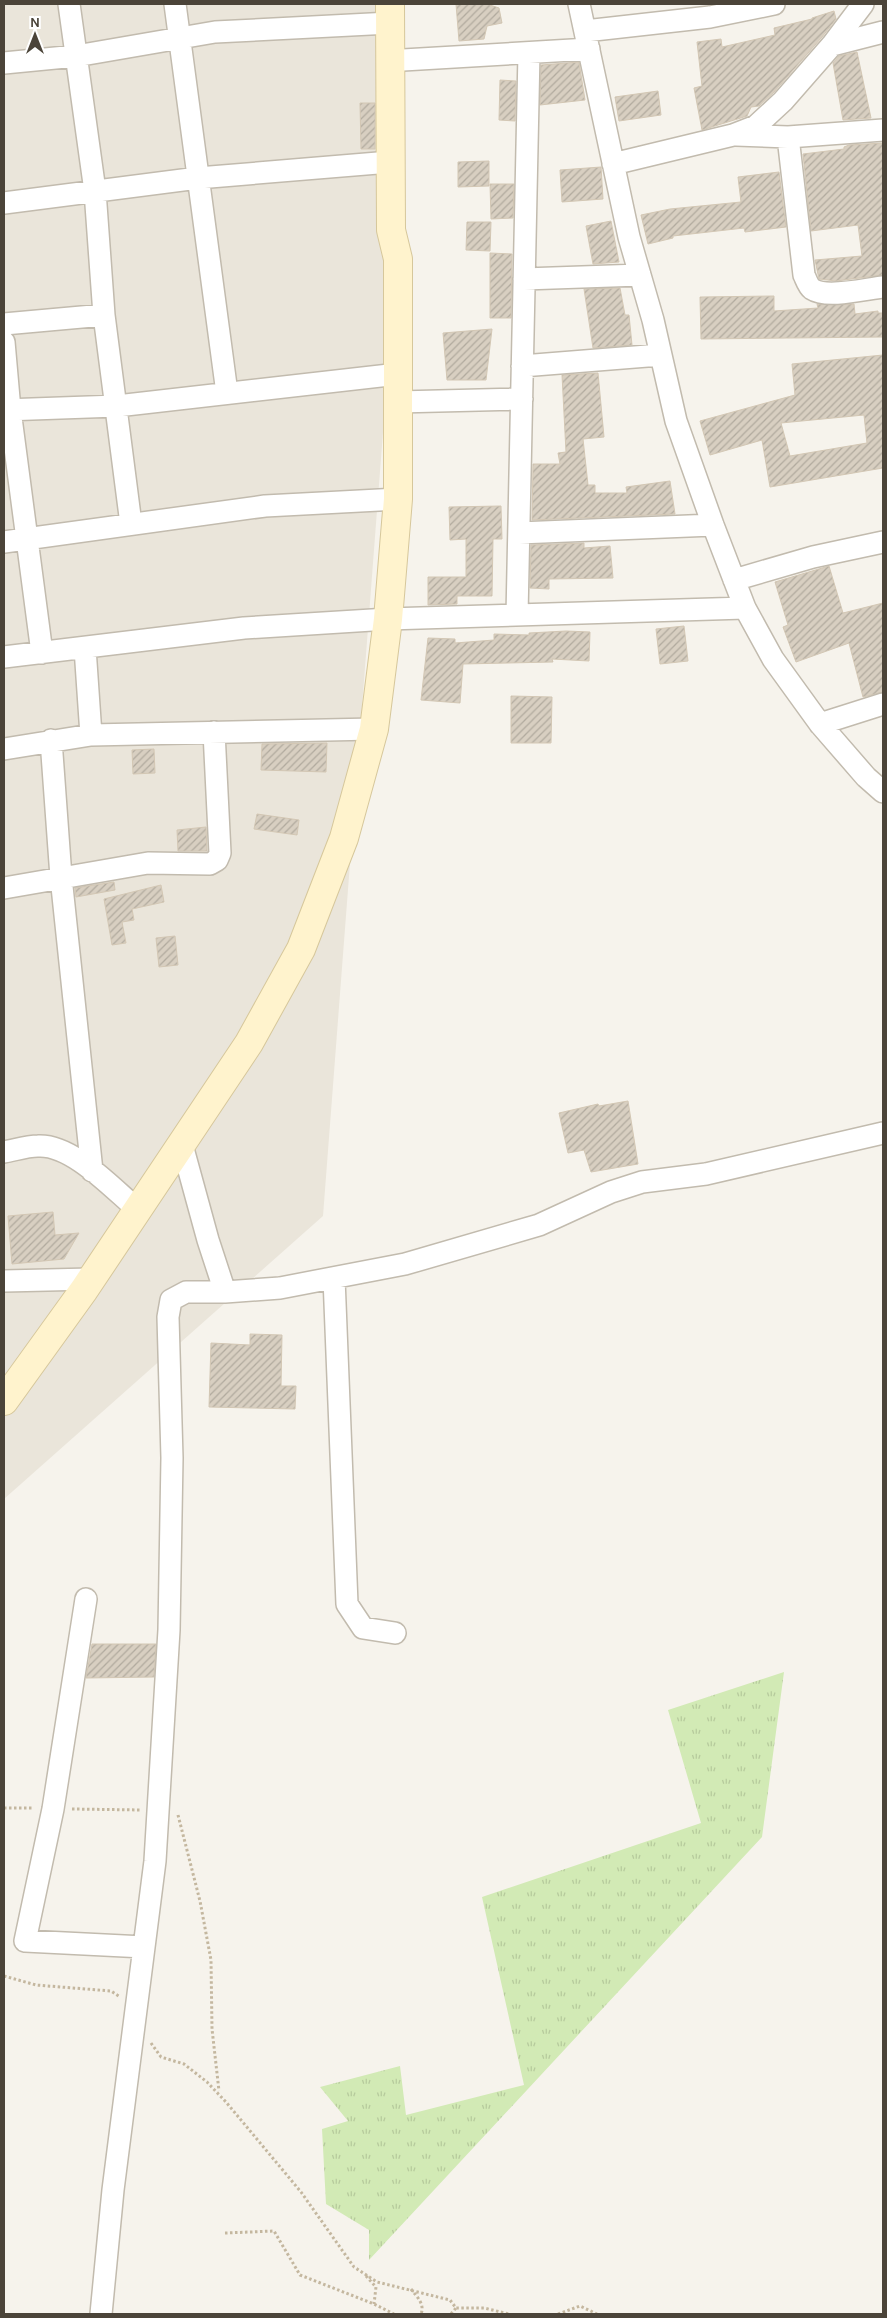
<svg xmlns="http://www.w3.org/2000/svg" width="887" height="2318" viewBox="0 0 887 2318" font-family="Karla,sans-serif">
  <defs>
    <pattern id="grass-tufts" width="24" height="20" patternUnits="userSpaceOnUse" patternTransform="scale(1.25)"><rect width="24" height="20" fill="#d2eab5"/><path d="M3 7l-1-3M5 7V3M7 7l1-3M15 17l-1-3M17 17v-4M19 17l1-3" fill="none" stroke="#b6ca9c"/></pattern>
    <pattern id="building-hatch" width="6" height="6" patternUnits="userSpaceOnUse" patternTransform="scale(1.25)"><rect width="6" height="6" fill="#d8cfc1"/><path d="M-1 1l2-2M0 6l6-6M5 7l2-2" fill="none" stroke="#b1aa9e"/></pattern>
  </defs>
  <rect width="100%" height="100%" fill="#f6f3ec"/>
  <path fill="#eae5da" d="M4,4H392L403,171L323,1216L4,1499Z"/>
  <path fill="url(#grass-tufts)" d="M784,1672L762,1837L369,2260V2230L326,2204L322,2129L348,2121L320,2087L400,2066L406,2115L524,2085L482,1897L701,1823L668,1710Z"/>
  <path fill="url(#building-hatch)" stroke="#d3c7b4" fill-rule="evenodd" d="M456,4H487L499,8L502,23L487,26L484,39L459,41Z
    M834,11L836,19L822,37L774,92L759,106L751,107L747,116L702,130L694,88L702,86L697,42L721,39L722,47L775,35L774,28L812,19V18Z
    M857,52L871,118L843,120L833,63L839,56Z
    M579,62L585,100L540,105L541,65Z
    M500,80L516,81L515,121L499,120Z
    M658,91L661,115L619,121L615,97Z
    M360,103H375V149H361Z
    M883,143V275L836,281L819,279L815,260L862,256L858,225L811,231L803,154L844,149V147L849,145Z
    M489,161V186L458,187V162Z
    M601,167L603,199L562,202L560,170Z
    M779,172L786,227L745,232L744,228L673,236V238L648,244L641,215L670,209L741,202L738,177Z
    M490,184H514L513,218L491,219Z
    M611,221L619,262L593,264L586,226Z
    M467,222H491L490,251L466,250Z
    M490,253L512,254L511,318H490Z
    M620,288L625,315H629L632,345L593,348L584,289Z
    M774,296V311L818,308L817,304H854L855,314L878,311V313H883V337L701,339L700,297Z
    M492,329L486,380H447L443,333Z
    M883,355V468L770,487L762,440L710,455L700,421L795,395L792,364ZM864,415L867,443L790,456L781,423Z
    M598,373L604,437L583,439L588,485H595V493H627L626,487L670,481L675,514L532,520L533,464H560L558,453L566,452L562,375Z
    M501,506L502,539H493L492,596H457V604L428,605V577H466V539L450,540L449,507Z
    M584,543V548L610,546L613,578L549,579V589L530,588L531,545Z
    M829,566L843,613L883,603V692L863,697L849,643L796,662L783,627L788,625L775,582Z
    M684,626L688,661L660,664L656,629Z
    M566,631L590,632L589,661L552,659L553,662L463,664L460,703L421,700L428,638L455,639V643L494,640V634L529,635V633Z
    M511,696L552,697L551,743H511Z
    M327,743L326,772L261,770L262,744Z
    M154,749L155,773L133,774L132,750Z
    M257,814L299,820L297,835L254,829Z
    M206,827L207,851H178L177,830Z
    M114,882L115,890L76,897L75,888Z
    M161,885L164,902L132,909L134,920L122,922L126,943L112,945L104,899Z
    M175,936L178,965L159,967L156,938Z
    M628,1101L638,1164L591,1172L584,1150L568,1153L559,1113L598,1104L599,1106Z
    M53,1212L55,1235L79,1233L64,1259L12,1264L8,1216Z
    M250,1334L282,1335L281,1386H296L295,1409L209,1407L211,1343L250,1345Z
    M92,1644H156L154,1677L86,1678Z"/>
  <g fill="none" stroke-linecap="round" stroke-linejoin="round">
    <g stroke="#c2bbae" stroke-width="24">
      <path id="minor" d="M69,4L95,191L104,315L131,524
        M175,4L227,393
        M579,4L629,237L653,320L676,421L713,525L745,608L773,659L820,724L866,777L883,792
        M585,31L710,17L774,4
        M832,45L883,32
        M403,60L589,49
        M4,63L76,56L215,32L390,23
        M736,135L788,137L883,130
        M788,137L804,275C806,279 808,286 812,289C827,299 865,289 883,287
        M613,164L733,135L756,126L783,101L832,45L863,4
        M4,203L198,178L390,162
        M524,279L640,275
        M4,324L104,315
        M4,342L10,410L42,653
        M522,366L660,355
        M398,402L522,399
        M4,410L117,406L398,374
        M519,533L713,525
        M4,542L265,506L398,499
        M734,580L813,557L883,542
        M517,615L529,53
        M85,648L91,735
        M4,657L244,628L388,619L745,608
        M820,724L883,704
        M51,740L61,877L92,1171
        M4,749L91,735L374,729
        M4,888L148,863L210,864L217,860L220,853L214,732
        M182,1145L208,1240L225,1292
        M4,1152C15,1150 27,1146 38,1146C72,1144 112,1188 137,1209
        M334,1278L347,1604L363,1628L395,1633
        M4,1281L91,1279
        M86,1599L53,1809L25,1941L144,1947
        M101,2314L113,2190L155,1861L169,1630L172,1458L168,1317L171,1300L186,1292H225L280,1288L405,1264L539,1225L611,1192L642,1182L706,1174L883,1133"/>
    </g>
    <g stroke="#d6c79b" stroke-width="30">
      <path id="secondary" d="M4,1401L84,1290L249,1043L301,949L344,838L374,729L388,619L398,499V259L391,230L390,4"/>
    </g>
    <path stroke="#c4b79f" stroke-width="3" stroke-dasharray="2.5 2.5" stroke-linecap="butt" d="M4,1808H33
      M72,1809L141,1810
      M178,1815L200,1901L211,1960L212,2029L219,2091
      M4,1976L36,1985L111,1991L120,1997
      M151,2043L161,2057L184,2064L207,2082L226,2102L301,2192L354,2267L377,2282L450,2300L456,2308H484L509,2314
      M225,2233L274,2231L300,2275L374,2304L394,2314
      M366,2276L376,2287L374,2304
      M411,2289C417,2297 425,2304 421,2314
      M451,2314L456,2308
      M558,2314L580,2306L597,2314"/>
    <use href="#minor" stroke="#fff" stroke-width="21"/>
    <use href="#secondary" stroke="#fff3cd" stroke-width="28"/>
  </g>
  <rect width="887" height="2318" fill="none" stroke="#4b4439" stroke-width="10"/>
  <g transform="translate(35 35)" stroke="#ffffff" stroke-width="4" paint-order="stroke">
  <path d="M0-4L9 19L0 12L-9 19Z" fill="#4b4439"/>
  <text y="-8" font-size="14" font-weight="bold" text-anchor="middle" fill="#4b4439">N</text>
  </g>
</svg>
